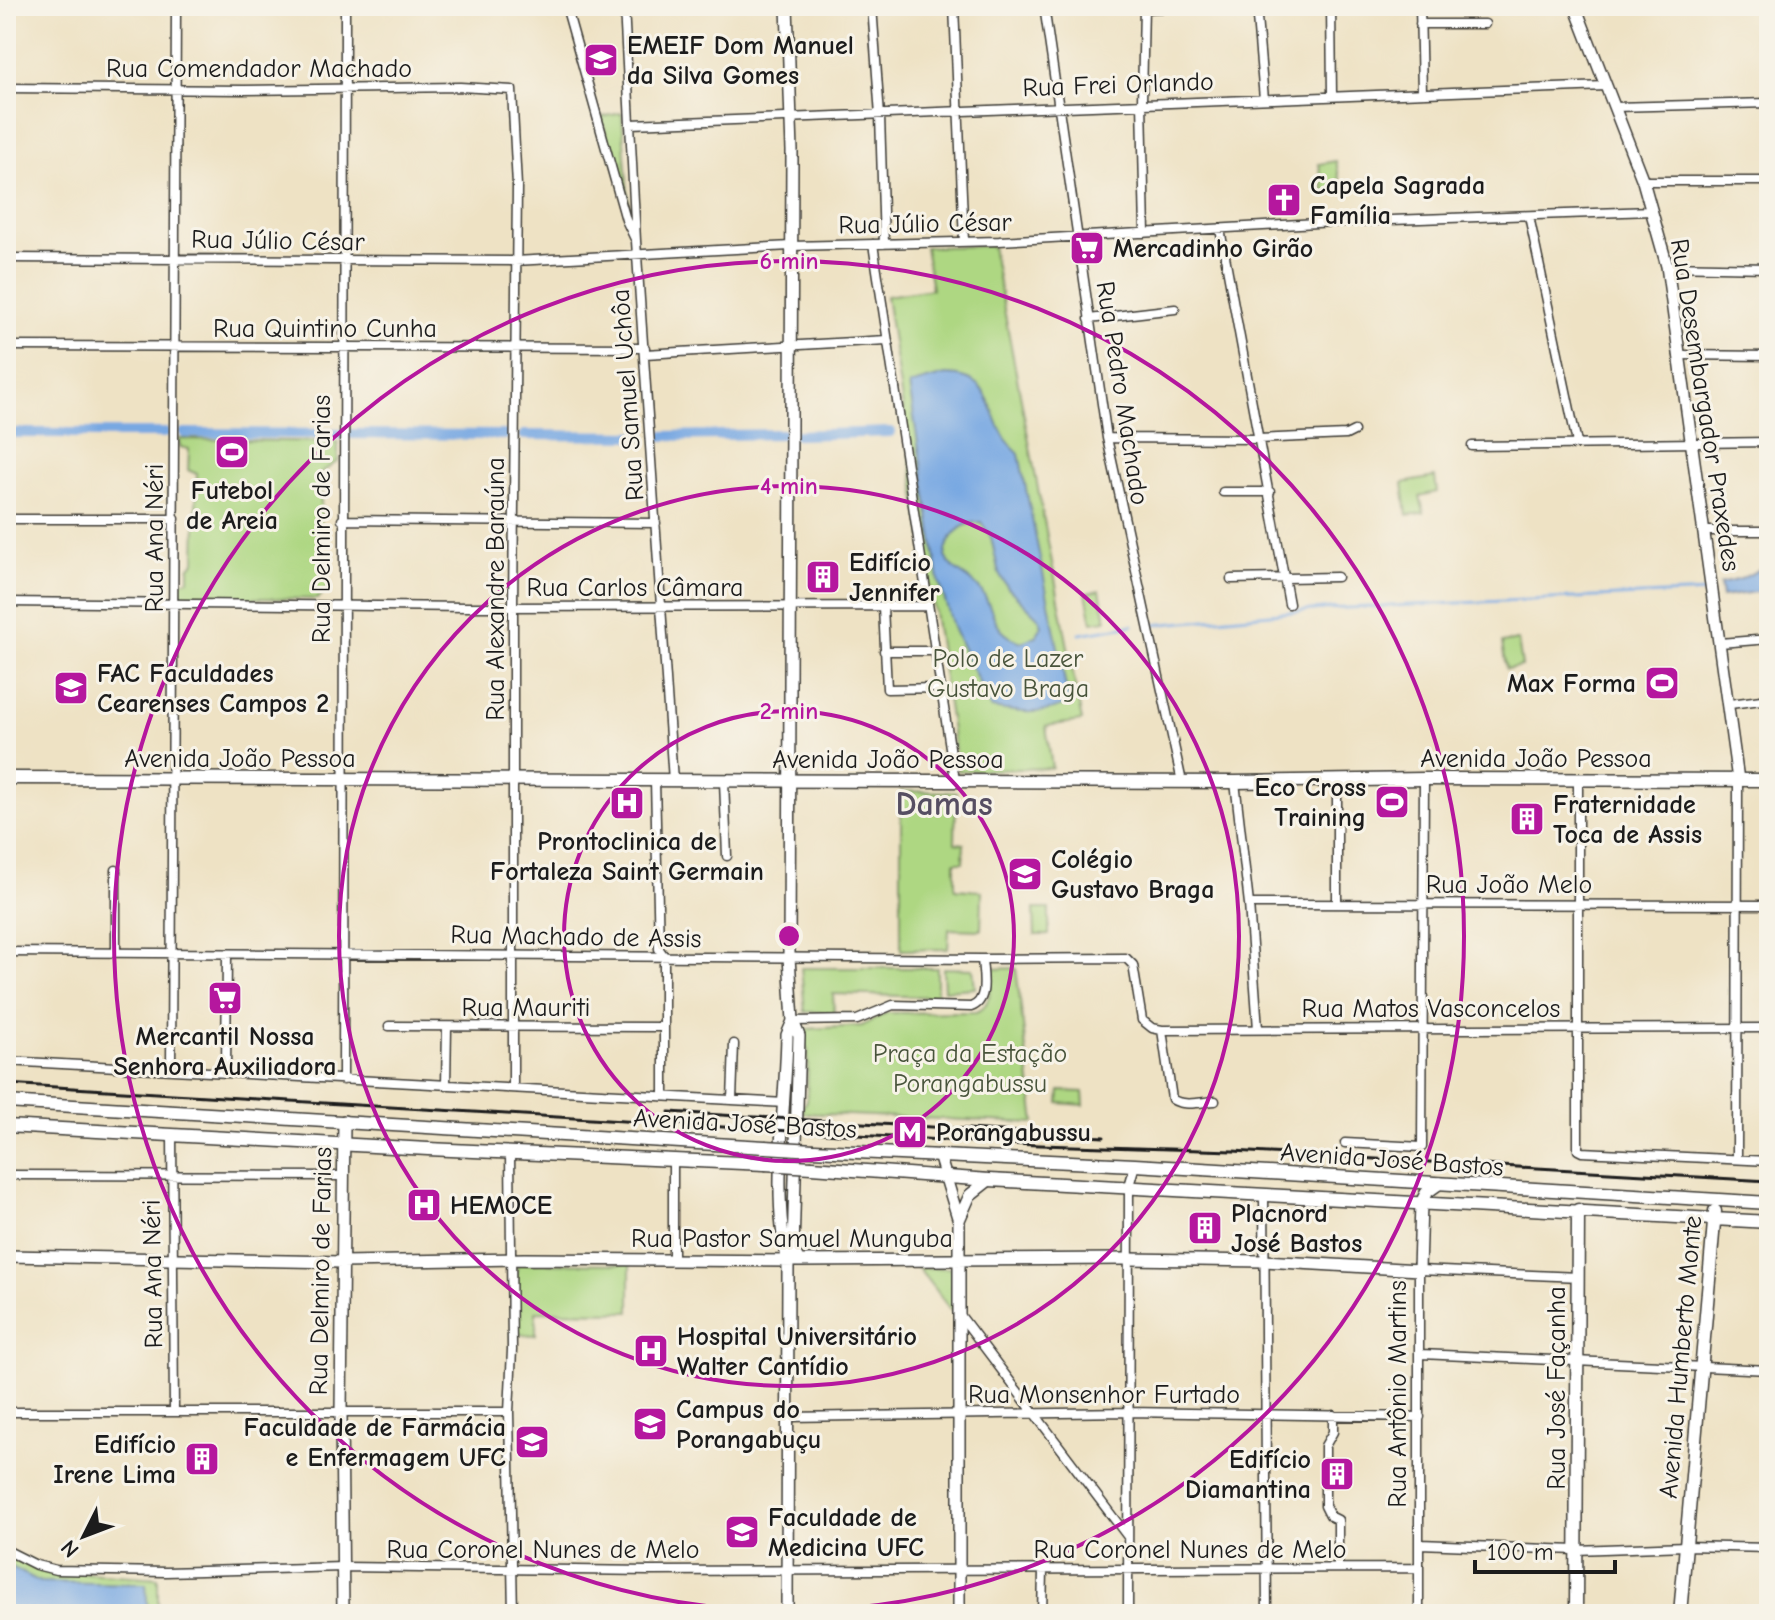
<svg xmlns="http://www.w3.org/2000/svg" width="1775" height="1620" viewBox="0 0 1775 1620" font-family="'Comic Neue',sans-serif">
  <rect width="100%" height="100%" fill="#f7f3e8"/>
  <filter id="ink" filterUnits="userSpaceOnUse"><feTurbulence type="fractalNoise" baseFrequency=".0125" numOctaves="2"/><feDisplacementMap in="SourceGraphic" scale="16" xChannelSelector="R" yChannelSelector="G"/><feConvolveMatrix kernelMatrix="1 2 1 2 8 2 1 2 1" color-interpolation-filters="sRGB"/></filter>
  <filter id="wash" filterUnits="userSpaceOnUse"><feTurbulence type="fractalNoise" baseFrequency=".006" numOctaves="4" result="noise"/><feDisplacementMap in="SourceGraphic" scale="32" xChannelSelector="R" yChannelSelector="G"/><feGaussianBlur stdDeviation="1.8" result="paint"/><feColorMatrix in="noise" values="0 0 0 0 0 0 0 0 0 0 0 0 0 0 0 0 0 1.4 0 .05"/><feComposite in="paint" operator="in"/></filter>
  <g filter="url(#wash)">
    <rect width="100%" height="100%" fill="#eee2c4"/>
    <path fill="#aed782" stroke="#657a4f" stroke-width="2" d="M622,113V114L629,210L601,117Z
      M1336,161L1342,191L1325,195L1319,164Z
      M992,246L1082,721L1046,726L1052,768L958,771L886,296L932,289L925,247Z
      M179,439L338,442V461L321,473V563L328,570V587L317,599L180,597V582L189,580V568L195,562L197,474L188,470L189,449L180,447Z
      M1435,477L1437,492L1420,496L1424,513L1407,515L1403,483Z
      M1100,590L1106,620L1092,622L1086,593Z
      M1518,640L1522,666L1506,669L1502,643Z
      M901,791L956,792L955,843L964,844L963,862H955V889L982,891L981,930L949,929L948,949L901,950Z
      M1034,909H1049V935H1035Z
      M801,968H937V997L833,994L834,1012H805Z
      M943,968L973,969L975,988L944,990Z
      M1016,968L1035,1123L803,1113V1106L807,1101L808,1051L804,1044L806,1029L862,1026L886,1013L976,1012C993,1005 990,986 991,969Z
      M1060,1091L1083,1092L1084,1105L1059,1103Z
      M517,1263L630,1264V1312L536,1311V1335L516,1334Z
      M918,1268H951L954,1314Z
      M6,1552L44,1570L158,1578V1614H6Z"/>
    <path fill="#78a8e2" stroke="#4a627f" stroke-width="2" fill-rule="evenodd" d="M945,375C993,375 987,410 1006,439C1010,444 1015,449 1019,454L1069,702C1048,717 1015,712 991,708L954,630L939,581L909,385ZM981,522L991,537L999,574L1008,588L1039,618L1042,626L1036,636L1022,642C989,632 997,609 979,588C969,576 953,572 945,557C947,537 960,522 981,522Z
      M1764,567L1769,570V590L1722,597L1720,584L1741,579Z
      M6,1564L40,1582L146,1584L148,1614H6Z"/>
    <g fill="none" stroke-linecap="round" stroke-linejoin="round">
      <path stroke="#78a8e2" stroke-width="3" d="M1153,625L1324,609L1709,592
        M1080,634L1133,625"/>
      <path stroke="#78a8e2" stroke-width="10" d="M10,433H165
        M184,433L505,435
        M524,435L640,436
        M797,435L890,432
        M660,436L782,434"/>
    </g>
  </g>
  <g filter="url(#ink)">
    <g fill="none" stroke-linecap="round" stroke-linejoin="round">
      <g stroke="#3c3a35" stroke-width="11">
        <path id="street" d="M566,6L626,220L635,239
          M624,6L636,241L673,781
          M872,6L880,116L884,244
          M954,6L964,242
          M1044,6L1107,438L1182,782
          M1144,6L1142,102L1145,233
          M1256,6L1264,99
          M1331,6L1332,96
          M1420,6L1422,92
          M1144,9L1195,6
          M1420,24H1485
          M6,88L244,90L460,87L512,90L517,186L513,607V1088
          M1614,107L1769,103
          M631,124L1606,86
          M1643,181H1769
          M1529,216L1577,443
          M1220,229L1289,604
          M873,244L955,780
          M6,258L515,261L791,246L999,241L1334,222L1652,211
          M1667,266L1769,268
          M1089,319L1175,309
          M6,346L645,348
          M645,354L887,340
          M1678,355L1769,356
          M1107,438L1258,439L1346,435L1354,431
          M1472,446L1769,442
          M1223,492H1270
          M6,519H175
          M342,520L656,523
          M1705,531H1769
          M1231,579L1337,577
          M6,602L467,607L927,606
          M883,607L887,689L940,688
          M1720,643L1769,639
          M884,651H934
          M1730,704L1769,699
          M655,781L659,949L664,956V1096
          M724,781L727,856
          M1578,781V1150L1582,1152L1769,1161
          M1235,782L1249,904L1258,1029
          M1337,902V781
          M1249,904L1769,905
          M6,952L982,959L1126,958L1133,965L1142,1020L1152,1028L1162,1030L1769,1028
          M116,952V870
          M793,1021L857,1020L893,1005L971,1007C989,1001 983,975 982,959
          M389,1026L664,1027
          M1162,1030L1172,1099C1183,1107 1202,1102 1215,1101
          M6,1061L785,1103
          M171,1070L176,6
          M226,1073L227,954
          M343,1080L345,6
          M446,1085L447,1027
          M732,1100L734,1044
          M172,1135L174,1412
          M1345,1143L1422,1147L1424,779
          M510,1153L512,1350L509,1412L513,1614
          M1737,1159L1738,780
          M6,1175L342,1176
          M1264,1194L1267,1614
          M673,1260V1159
          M960,1315L1128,1537
          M1421,1354L1769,1370
          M6,1412H509
          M1333,1415V1432L1325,1446V1506L1330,1516L1338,1520V1568
          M788,1417L1128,1412L1420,1417
          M1420,1544L1576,1550L1686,1546L1769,1548
          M6,1550L36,1565L56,1570L166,1572L343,1567L649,1571L1419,1568
          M1042,1614L1043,1571
          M1128,1614L1129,1186L1135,1165
          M1419,1614V1270L1579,1277"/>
      </g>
      <g stroke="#3c3a35" stroke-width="14">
        <path id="secondary" d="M787,6L792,151L789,957L793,1021L799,1036L793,1250L799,1261
          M1575,6L1643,181L1667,266L1738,780
          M939,1155L959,1221V1614
          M959,1220L970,1195L989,1180
          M6,1256L342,1262L524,1259L799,1261L1128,1259L1264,1261L1419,1270L1421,1203L1426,1193L1440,1183
          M343,1614L341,1412L344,1121
          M787,1614L788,1261C771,1198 786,1103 787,1035L793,1021"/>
      </g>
      <g stroke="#3c3a35" stroke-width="15">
        <path id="primary" d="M6,778L1235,782L1424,779L1769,780
          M6,1102L765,1147
          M6,1126L428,1149L765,1164
          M814,1150L1135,1165L1769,1203
          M812,1167L989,1180L1769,1222
          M1576,1614L1578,1210
          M1680,1614L1715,1211"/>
      </g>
      <use href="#street" stroke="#fff" stroke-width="8"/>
      <use href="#secondary" stroke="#fff" stroke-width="11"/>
      <use href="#primary" stroke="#fff" stroke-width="12"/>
      <path stroke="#1c1c1c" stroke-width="3" d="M6,1084L1008,1144L1233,1151L1769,1181
        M669,1112L1104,1137"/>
      <g stroke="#3c3a35" stroke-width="15" stroke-linecap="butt">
        <path id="primary-bridge" d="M765,1147L814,1150
          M765,1164L812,1167"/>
      </g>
      <use href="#primary-bridge" stroke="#fff" stroke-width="12"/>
    </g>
  </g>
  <g fill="none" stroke="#b5179e" stroke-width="4">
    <circle cx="789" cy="936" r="225"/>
    <circle cx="789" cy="936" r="450"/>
    <circle cx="789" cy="936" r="675"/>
  </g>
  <defs>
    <g id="school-square" transform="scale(1.8)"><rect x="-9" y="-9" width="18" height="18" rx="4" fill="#b5179e" stroke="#f7f3e8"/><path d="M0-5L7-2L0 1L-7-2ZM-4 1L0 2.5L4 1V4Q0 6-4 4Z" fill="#fff"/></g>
    <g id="church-square" transform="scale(1.8)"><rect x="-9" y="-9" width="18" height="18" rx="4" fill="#b5179e" stroke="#f7f3e8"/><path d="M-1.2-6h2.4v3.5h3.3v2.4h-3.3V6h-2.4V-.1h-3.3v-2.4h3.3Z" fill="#fff"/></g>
    <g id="supermarket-square" transform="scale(1.8)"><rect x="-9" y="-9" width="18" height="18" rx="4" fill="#b5179e" stroke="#f7f3e8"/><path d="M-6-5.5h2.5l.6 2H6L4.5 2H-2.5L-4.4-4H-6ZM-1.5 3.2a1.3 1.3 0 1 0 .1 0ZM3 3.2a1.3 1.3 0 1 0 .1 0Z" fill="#fff"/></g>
    <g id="stadium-square" transform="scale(1.8)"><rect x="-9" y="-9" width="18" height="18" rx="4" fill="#b5179e" stroke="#f7f3e8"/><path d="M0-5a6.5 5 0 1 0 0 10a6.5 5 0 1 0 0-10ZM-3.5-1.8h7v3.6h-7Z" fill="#fff"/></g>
    <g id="building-square" transform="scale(1.8)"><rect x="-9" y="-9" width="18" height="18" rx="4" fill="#b5179e" stroke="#f7f3e8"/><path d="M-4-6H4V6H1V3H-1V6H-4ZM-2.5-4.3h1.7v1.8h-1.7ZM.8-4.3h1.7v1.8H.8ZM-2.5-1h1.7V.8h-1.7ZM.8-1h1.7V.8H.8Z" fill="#fff"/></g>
    <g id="university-square" transform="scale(1.8)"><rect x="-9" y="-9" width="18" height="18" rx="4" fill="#b5179e" stroke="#f7f3e8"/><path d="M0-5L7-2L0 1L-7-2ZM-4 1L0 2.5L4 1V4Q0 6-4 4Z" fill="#fff"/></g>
    <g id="hospital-square" transform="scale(1.8)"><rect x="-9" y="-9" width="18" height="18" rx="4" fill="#b5179e" stroke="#f7f3e8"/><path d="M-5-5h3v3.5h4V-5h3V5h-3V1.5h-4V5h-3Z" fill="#fff"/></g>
    <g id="metro-square" transform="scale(1.8)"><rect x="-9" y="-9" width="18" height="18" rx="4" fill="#b5179e" stroke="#f7f3e8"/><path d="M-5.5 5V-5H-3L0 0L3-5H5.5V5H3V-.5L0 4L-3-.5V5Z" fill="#fff"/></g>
  </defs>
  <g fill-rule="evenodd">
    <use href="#school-square" x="601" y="60"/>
    <use href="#church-square" x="1284" y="200"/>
    <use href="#supermarket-square" x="1087" y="248"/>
    <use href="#stadium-square" x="232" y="452"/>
    <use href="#building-square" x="823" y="577"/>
    <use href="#stadium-square" x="1662" y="683"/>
    <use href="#university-square" x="71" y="688"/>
    <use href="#stadium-square" x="1392" y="802"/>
    <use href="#hospital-square" x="627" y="803"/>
    <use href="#building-square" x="1527" y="819"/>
    <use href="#school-square" x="1025" y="874"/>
    <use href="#supermarket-square" x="225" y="998"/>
    <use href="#metro-square" x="910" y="1132"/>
    <use href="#hospital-square" x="424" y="1205"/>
    <use href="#building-square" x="1205" y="1228"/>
    <use href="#hospital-square" x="651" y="1351"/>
    <use href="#university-square" x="650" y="1424"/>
    <use href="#university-square" x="532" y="1442"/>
    <use href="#building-square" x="202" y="1459"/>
    <use href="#building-square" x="1337" y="1474"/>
    <use href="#university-square" x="742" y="1532"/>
  </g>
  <g text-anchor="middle" stroke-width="6" stroke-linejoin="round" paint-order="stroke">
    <g font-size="26" font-weight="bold" fill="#1c1c1c" stroke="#f7f3e8" text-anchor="start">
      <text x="627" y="54">EMEIF Dom Manuel<tspan x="627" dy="30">da Silva Gomes</tspan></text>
      <text x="1310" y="194">Capela Sagrada<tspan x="1310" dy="30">Família</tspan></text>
      <text x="1113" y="257">Mercadinho Girão</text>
      <text x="232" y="499" text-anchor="middle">Futebol<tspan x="232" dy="30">de Areia</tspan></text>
      <text x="849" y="571">Edifício<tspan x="849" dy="30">Jennifer</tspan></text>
      <text x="97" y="682">FAC Faculdades<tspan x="97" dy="30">Cearenses Campos 2</tspan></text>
      <text x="1636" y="692" text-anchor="end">Max Forma</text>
      <text x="1366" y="796" text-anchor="end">Eco Cross<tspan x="1366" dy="30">Training</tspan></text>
      <text x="1553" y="813">Fraternidade<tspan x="1553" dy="30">Toca de Assis</tspan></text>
      <text x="627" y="850" text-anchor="middle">Prontoclinica de<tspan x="627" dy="30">Fortaleza Saint Germain</tspan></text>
      <text x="1051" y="868">Colégio<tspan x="1051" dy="30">Gustavo Braga</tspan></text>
      <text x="225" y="1045" text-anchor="middle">Mercantil Nossa<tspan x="225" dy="30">Senhora Auxiliadora</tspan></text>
      <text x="936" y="1141">Porangabussu</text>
      <text x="450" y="1214">HEMOCE</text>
      <text x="1231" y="1222">Placnord<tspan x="1231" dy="30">José Bastos</tspan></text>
      <text x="677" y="1345">Hospital Universitário<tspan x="677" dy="30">Walter Cantídio</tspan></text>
      <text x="676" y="1418">Campus do<tspan x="676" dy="30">Porangabuçu</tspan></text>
      <text x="506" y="1436" text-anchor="end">Faculdade de Farmácia<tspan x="506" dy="30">e Enfermagem UFC</tspan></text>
      <text x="176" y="1453" text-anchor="end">Edifício<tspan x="176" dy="30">Irene Lima</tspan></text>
      <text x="1311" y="1468" text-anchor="end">Edifício<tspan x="1311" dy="30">Diamantina</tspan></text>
      <text x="768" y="1526">Faculdade de<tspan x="768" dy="30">Medicina UFC</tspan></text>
    </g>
    <g font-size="26" fill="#1c1c1c" stroke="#f7f3e8">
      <text x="259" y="77">Rua Comendador Machado</text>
      <text transform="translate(1118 84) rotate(-2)" y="9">Rua Frei Orlando</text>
      <text transform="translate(925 223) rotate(-1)" y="9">Rua Júlio César</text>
      <text transform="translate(278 240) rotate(1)" y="9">Rua Júlio César</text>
      <text x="325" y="337">Rua Quintino Cunha</text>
      <text transform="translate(1123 393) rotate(81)" y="9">Rua Pedro Machado</text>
      <text transform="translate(627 395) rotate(-94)" y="9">Rua Samuel Uchôa</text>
      <text transform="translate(1706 405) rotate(81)" y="9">Rua Desembargador Praxedes</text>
      <text transform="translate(321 519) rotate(-90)" y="9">Rua Delmiro de Farias</text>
      <text transform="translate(154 538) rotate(-90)" y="9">Rua Ana Néri</text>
      <text x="635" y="596">Rua Carlos Câmara</text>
      <text transform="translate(495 589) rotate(-90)" y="9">Rua Alexandre Baraúna</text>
      <text x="240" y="767">Avenida João Pessoa</text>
      <text x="1536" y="767">Avenida João Pessoa</text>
      <text x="888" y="768">Avenida João Pessoa</text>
      <text x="1509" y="893">Rua João Melo</text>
      <text transform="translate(576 936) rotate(1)" y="9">Rua Machado de Assis</text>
      <text x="526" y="1016">Rua Mauriti</text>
      <text x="1431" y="1017">Rua Matos Vasconcelos</text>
      <text transform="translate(745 1123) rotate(3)" y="9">Avenida José Bastos</text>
      <text transform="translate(1392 1159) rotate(4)" y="9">Avenida José Bastos</text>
      <text x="792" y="1247">Rua Pastor Samuel Munguba</text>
      <text transform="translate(320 1271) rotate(-89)" y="9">Rua Delmiro de Farias</text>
      <text transform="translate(152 1274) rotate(-91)" y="9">Rua Ana Néri</text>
      <text transform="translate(1680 1357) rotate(-85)" y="9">Avenida Humberto Monte</text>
      <text transform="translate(1556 1388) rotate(-90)" y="9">Rua José Façanha</text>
      <text x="1104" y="1403">Rua Monsenhor Furtado</text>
      <text transform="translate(1397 1394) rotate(-90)" y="9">Rua Antônio Martins</text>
      <text x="543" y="1558">Rua Coronel Nunes de Melo</text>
      <text x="1190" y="1558">Rua Coronel Nunes de Melo</text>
    </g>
    <g font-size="26" fill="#48543b" stroke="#f7f3e8">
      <text x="1008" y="667">Polo de Lazer<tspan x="1008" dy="30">Gustavo Braga</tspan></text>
      <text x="970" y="1062">Praça da Estação<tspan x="970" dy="30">Porangabussu</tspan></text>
    </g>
    <g font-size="34" font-weight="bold" fill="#564e62" stroke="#f7f3e8">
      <text x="944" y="815">Damas</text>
    </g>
  </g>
  <circle cx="789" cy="936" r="12" fill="#b5179e" stroke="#f7f3e8" stroke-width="4"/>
  <g font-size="24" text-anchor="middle" font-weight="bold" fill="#b5179e" stroke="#f7f3e8" stroke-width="6" stroke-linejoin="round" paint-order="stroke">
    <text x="789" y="269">6 min</text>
    <text x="789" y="494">4 min</text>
    <text x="789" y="719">2 min</text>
  </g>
  <rect width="1775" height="1620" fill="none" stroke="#f7f3e8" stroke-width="32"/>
  <g transform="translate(84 1536) rotate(228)" stroke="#f7f3e8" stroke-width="6" paint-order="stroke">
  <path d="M0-6L14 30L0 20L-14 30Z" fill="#1c1c1c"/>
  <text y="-12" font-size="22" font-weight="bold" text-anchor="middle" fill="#1c1c1c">N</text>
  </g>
  <path d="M1475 1560v12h140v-12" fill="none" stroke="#1c1c1c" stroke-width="4"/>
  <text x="1487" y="1560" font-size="24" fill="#1c1c1c" stroke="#f7f3e8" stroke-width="6" paint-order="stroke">100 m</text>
</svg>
